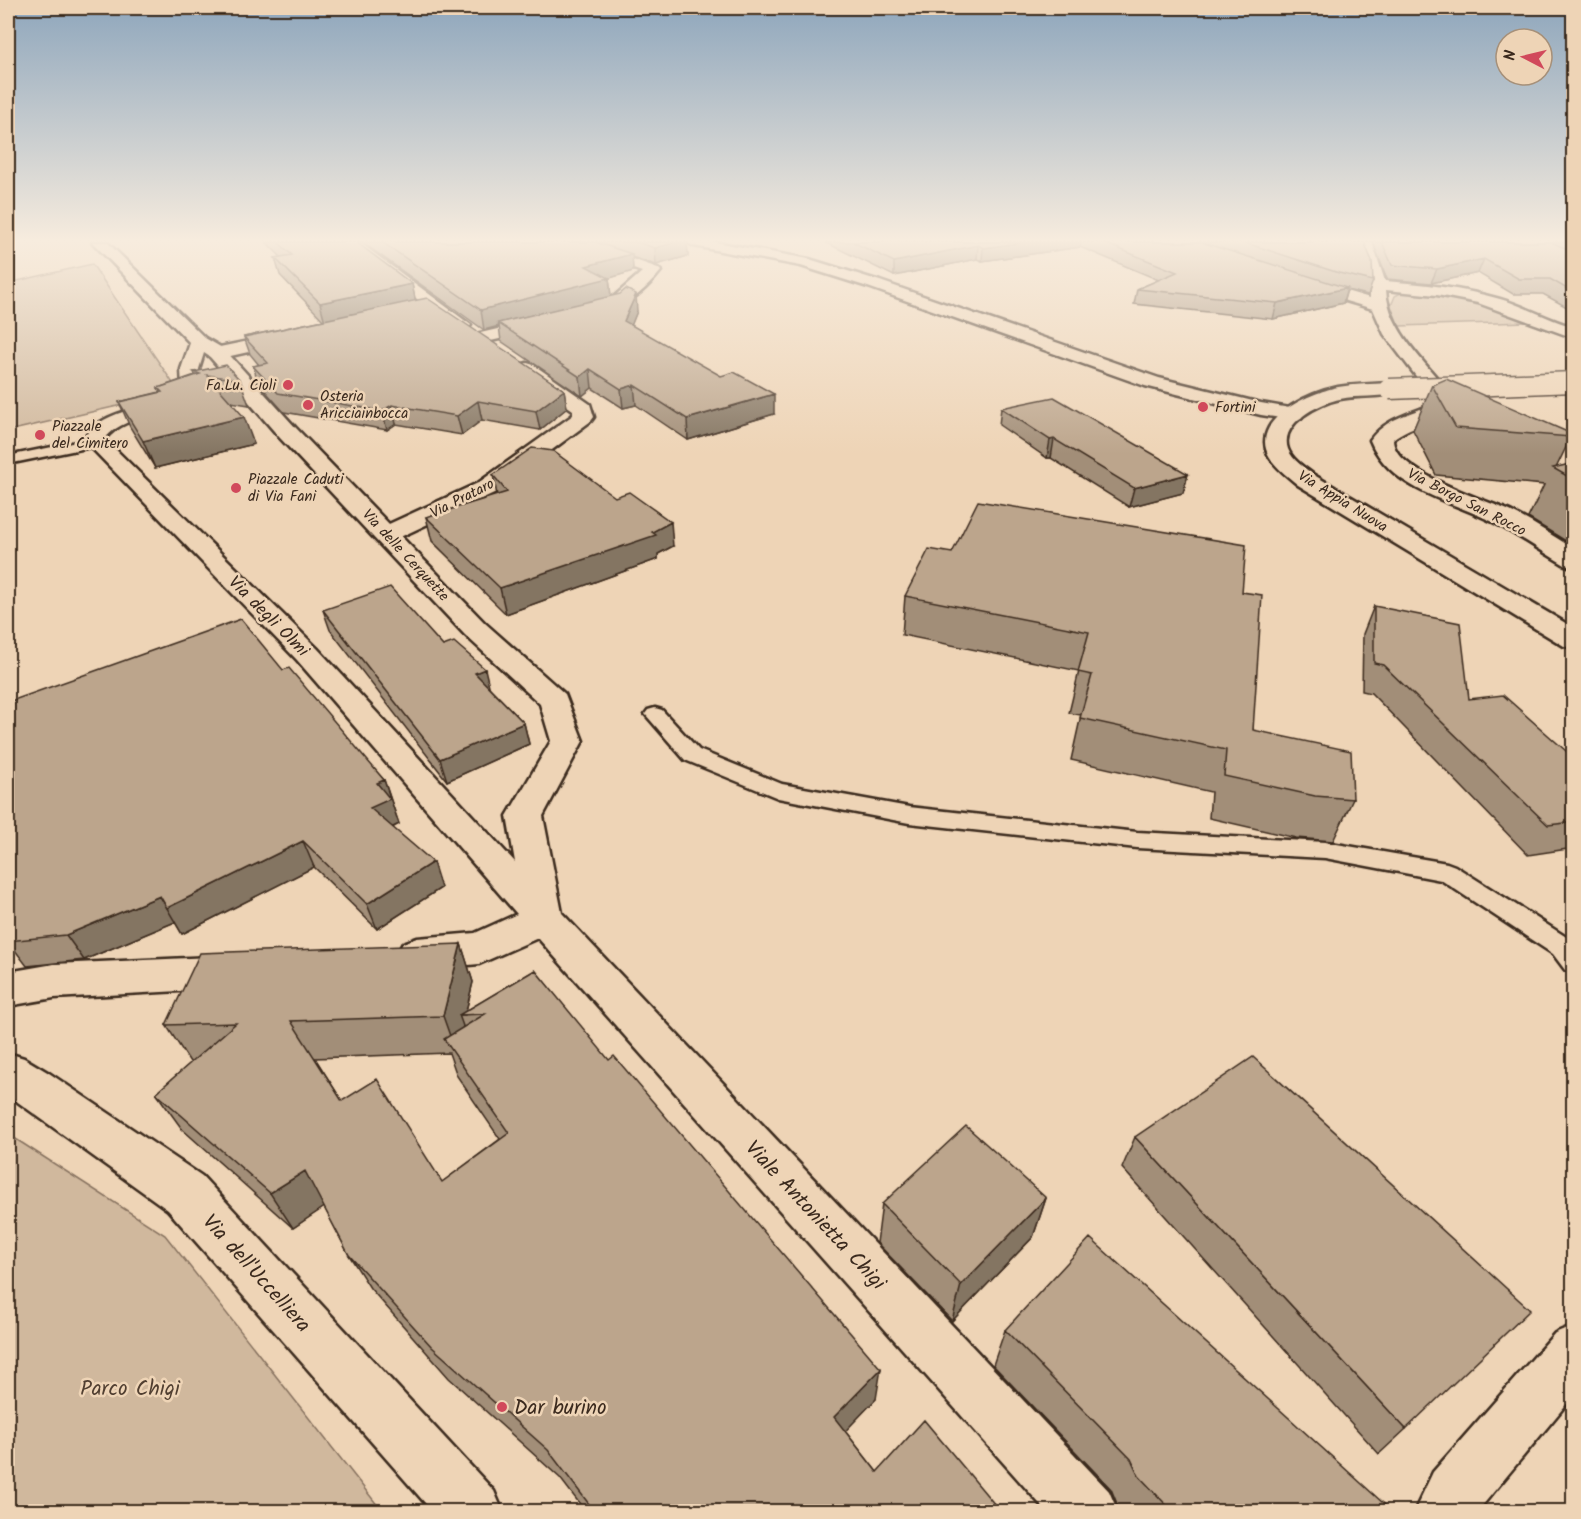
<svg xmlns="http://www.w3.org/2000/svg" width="1581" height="1519" viewBox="0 0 1581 1519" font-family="Kalam,sans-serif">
  <rect width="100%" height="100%" fill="#eed4b6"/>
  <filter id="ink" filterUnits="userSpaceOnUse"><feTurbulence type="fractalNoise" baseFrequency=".0167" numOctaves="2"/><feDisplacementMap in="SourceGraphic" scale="12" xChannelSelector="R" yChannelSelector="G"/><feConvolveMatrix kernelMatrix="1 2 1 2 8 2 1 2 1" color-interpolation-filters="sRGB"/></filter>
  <g filter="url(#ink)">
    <path fill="#d0b89d" stroke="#86715e" stroke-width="1.5" d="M92,264L179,392L8,431V283Z
      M1403,292C1445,290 1489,307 1528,322L1399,326L1391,306L1395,296Z
      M8,1134L165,1235L382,1511H8Z"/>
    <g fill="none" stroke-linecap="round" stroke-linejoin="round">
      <g stroke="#3b2a1e" stroke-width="5">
        <path id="service" d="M96,438L101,439L103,442L101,445L8,464V456Z
          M655,708L662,710L699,750L782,784L909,807L1137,832L1325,842L1447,863L1455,866L1571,940L1574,943V973L1565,970L1553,954L1441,880L1325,858L1137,848L909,823L778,798L685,760L645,714L648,710Z"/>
      </g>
      <g stroke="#3b2a1e" stroke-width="5">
        <path id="minor" d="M343,242H359L471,325L468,329H456Z
          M563,242H583L658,268L661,271C646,290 612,321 586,315L584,311L586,307L609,301L642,272L565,245Z
          M687,242H715L809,259L880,281L1159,378L1261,403L1301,410L1304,414L1301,418L1294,420L1261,415L1145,386L868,287L801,266L694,246Z
          M1358,242H1372L1385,281C1424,284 1462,288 1500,299C1525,306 1548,320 1574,327V338L1478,303L1437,295L1386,290C1388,329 1425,362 1448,391L1453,402C1447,420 1409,425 1393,439C1392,472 1484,499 1510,511C1532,522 1553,536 1574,549V568L1565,565C1541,551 1518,535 1493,522C1450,500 1390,490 1370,440C1386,418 1409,415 1432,404L1431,396L1384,334L1373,309L1295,286L1293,283L1301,278L1370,298L1369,275Z
          M545,318L551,319L554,323L551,327L482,343L476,342L473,338L476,334Z
          M292,332L298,333L301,337L298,341L217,359L210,357L208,353L210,349Z
          M527,363L534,365L590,404L594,417L591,421L494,493L396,539L387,541L378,539L375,534L378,529L478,483L573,415V410L520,373L518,369L520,365Z
          M1574,1325V1395L1477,1512H1414L1433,1472L1555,1333Z"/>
      </g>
      <g stroke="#3b2a1e" stroke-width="5">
        <path id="tertiary" d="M92,242H107L205,338L224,349L296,428L485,623L565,694L583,741L543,816L562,913L1109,1491L1118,1512H1047L538,938L479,964L417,970L403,965L397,954L403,943L417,938L475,933L517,914L297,660L83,439C107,404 152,413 182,388L181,369L190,343ZM204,353L210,357L280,438L465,635L540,704L551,741L507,816L515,862L317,648L105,439C129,408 179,422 202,388L199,369Z
          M234,956L248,960L254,972L248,984L234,988L54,998L8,1006V972L54,964Z
          M8,1053L24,1058L49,1073L202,1176L494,1491L503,1512H433L168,1210L8,1095Z"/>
      </g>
      <g stroke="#3b2a1e" stroke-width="5">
        <path id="primary" d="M1389,383L1396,385L1399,389L1396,393C1378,398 1358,395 1340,399C1320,403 1279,423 1288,449C1292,460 1305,468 1314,475L1574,628V648L1564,646L1298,485C1286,475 1265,460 1265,442C1265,412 1314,392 1338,387C1355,384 1372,384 1389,383Z"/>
      </g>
      <use href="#service" fill="#eed4b6" fill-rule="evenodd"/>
      <use href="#minor" fill="#eed4b6" fill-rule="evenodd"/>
      <use href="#tertiary" fill="#eed4b6" fill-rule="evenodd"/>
      <use href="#primary" fill="#eed4b6" fill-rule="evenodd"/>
      <g stroke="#3b2a1e" stroke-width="23" stroke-linecap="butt">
        <path id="primary-bridge" d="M1389,389L1574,382"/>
      </g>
      <use href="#primary-bridge" stroke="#eed4b6" stroke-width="20"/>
    </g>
    <path fill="#a28e78" stroke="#3b2a1e" stroke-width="1.5" fill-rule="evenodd" d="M266,242H356L412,284L415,300L564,390L567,408L540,430L482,420L462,435L396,424L387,430L284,412L259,384L253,366L259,365L250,354L244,337L323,320L280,275L275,258L281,257Z
      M362,242H687L688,256L656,265L632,257L633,271L609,278L611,296L637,311L631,325L774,414L688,440L636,405L623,408L592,388L582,396L501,341L499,326L484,330Z
      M825,242H1364L1373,281L1368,295L1347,290L1343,303L1273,319L1134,304L1137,289L1159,280L1080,247L982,261L977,259L894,276Z
      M1373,242H1574V311L1543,294H1513L1478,273L1431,283L1387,279Z
      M194,372L240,380L249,405L231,402L254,444L155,468L130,427L119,402L160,392L158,388L195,375Z
      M1432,385L1571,437L1556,468L1574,463V546L1528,518L1544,485L1436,475L1413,430Z
      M1001,408L1188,474L1183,493L1129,507L1051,458H1047L999,425Z
      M493,475L673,546L658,554V559L506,614L432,541L426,517L497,495Z
      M952,553L1242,592L1253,730L1353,799L1333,841L1296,838L1209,818L1211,792L1071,760L1081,715L1069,713L1079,671L902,635L905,596Z
      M1374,606L1469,699L1574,758V848L1528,855L1371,693L1362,691L1363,634Z
      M323,610L443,646L490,688L524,723L529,744L447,781L330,630Z
      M283,670L384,780L399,824L392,828L441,888L377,929L314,867L182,934L175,922L84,960L27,966L8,941Z
      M461,944L473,982L466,1011L535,970L876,1399L845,1431L877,1472L1001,1512H586L560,1478L449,1378L370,1288L349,1255L324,1207L293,1228L182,1129L156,1093L192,1062H190L166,1025ZM449,1053L457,1076L500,1139L442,1182L342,1101L315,1058Z
      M1135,1137L1406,1429L1379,1454L1122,1168Z
      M1046,1198L1033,1237L952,1321L877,1243L882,1204Z
      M1005,1330L1393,1512H1123L1118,1506L1111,1489L993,1365Z"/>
    <path fill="#847462" stroke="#3b2a1e" stroke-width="1.5" d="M678,242H687L688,256L656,265L655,248Z
      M1027,242H1081L1080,247L982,261L983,248Z
      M978,245L977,259L894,276V262Z
      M632,254L633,271L607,279L609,278L611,297L498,323L499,326L484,330L481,310L586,266Z
      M1484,259L1478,273L1431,283L1437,269Z
      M412,284L416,303L325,322L320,303Z
      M1347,288L1343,303L1273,319L1277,303Z
      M636,294L637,311L626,339L624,321Z
      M590,369L592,388L582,396L580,377Z
      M634,385L636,405L623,408L621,389Z
      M564,390L567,408L540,430L536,411Z
      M774,394V414L688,440L687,419Z
      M478,401L482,420L462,435L457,416Z
      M392,405L396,424L387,430L382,411Z
      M244,417L254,444L155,468L143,441Z
      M1054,439L1051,458H1047L1050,440Z
      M1188,474L1183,493L1129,507L1134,488Z
      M671,522L673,546L658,554V559L506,614L500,588L652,532Z
      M485,669L490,690L475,673Z
      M524,723L529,744L447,781L440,759Z
      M384,780L399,824L379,834L370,808L377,783Z
      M303,841L314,867L182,934L167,908Z
      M433,862L441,888L377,929L367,904Z
      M160,896L175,922L84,960L66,935Z
      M461,944L473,982L465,1015H459L463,1026L456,1053L443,1016Z
      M305,1171L326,1206L293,1228L270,1193Z
      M1046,1198L1033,1237L952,1321L961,1285Z
      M881,1369L876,1399L831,1446L834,1417Z"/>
    <path fill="#bca58c" stroke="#3b2a1e" stroke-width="1.5" d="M278,242H356L412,284L320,303L275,258L292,255Z
      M382,242H595L632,254L586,266L609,278L481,310Z
      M636,242H678L655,248Z
      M853,242H1027L983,248L978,245L894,262Z
      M1102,242H1201L1347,288L1277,303L1137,289L1177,272Z
      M1243,242H1364L1372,261L1373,281L1339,273Z
      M1382,242H1551L1574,252V293L1550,279H1519L1484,259L1437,269L1392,265Z
      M626,289L636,294L624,321L721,376L734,372L774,394L687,419L634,385L621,389L590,369L580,377L498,323L620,294Z
      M427,298L564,390L536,411L478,401L457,416L392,405L382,411L278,393L253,366L268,363L244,337Z
      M226,365L240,380L207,375L244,417L143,441L119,402L162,392L158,388L200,374L194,372Z
      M1446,379L1572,434L1571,437L1456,428L1432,385Z
      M1054,397L1188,474L1134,488L1054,439L1050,440L1001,408Z
      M532,448L553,451L615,497L629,492L671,522L652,532L656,535L500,588L426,517L507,492L493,475Z
      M1574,463V480L1553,468Z
      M978,501L1246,545L1242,592L1262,595L1253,730L1351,751L1353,799L1315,796L1224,776L1226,750L1080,718L1092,675L1078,672L1089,632L905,596L929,549L952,553Z
      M390,587L443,646L454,642L485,669L475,673L524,723L440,759L323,610Z
      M1374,606L1460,623L1469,699L1503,695L1574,758V822L1548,825L1383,665L1374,663Z
      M241,619L283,670L289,668L384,780L377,783L390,799L370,808L433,862L367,904L303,841L167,908L160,896L66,935L8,941V702Z
      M461,944L443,1016L291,1021L342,1101L377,1079L442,1182L509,1133L444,1039L485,1014L459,1015L535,970L609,1060L614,1056L881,1369L834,1417L877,1472L924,1420L1001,1512H595L548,1450L432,1347L349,1255L305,1171L270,1193L156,1093L236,1023L166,1025L200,953Z
      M1253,1057L1530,1310L1406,1429L1135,1137Z
      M966,1126L1046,1198L961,1285L882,1204Z
      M1090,1238L1393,1512H1173L1139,1476L1131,1459L1005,1330Z"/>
  </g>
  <linearGradient id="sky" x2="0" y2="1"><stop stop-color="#8ea6bc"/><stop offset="0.53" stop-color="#f7ecde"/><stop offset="1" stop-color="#f7ecde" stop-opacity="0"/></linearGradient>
  <rect width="1581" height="454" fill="url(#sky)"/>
  <g fill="#d1495b" stroke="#eed4b6" stroke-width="2">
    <circle cx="288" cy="385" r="6"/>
    <circle cx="308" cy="405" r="6"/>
    <circle cx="1203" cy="407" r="6"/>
    <circle cx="40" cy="435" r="6"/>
    <circle cx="236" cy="488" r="6"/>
    <circle cx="502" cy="1407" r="6"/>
  </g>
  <g text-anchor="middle" stroke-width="5" stroke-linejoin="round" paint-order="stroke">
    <g font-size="15" fill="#3b2a1e" stroke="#eed4b6" text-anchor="start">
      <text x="276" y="390" text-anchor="end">Fa.Lu. Cioli</text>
      <text x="320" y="401">Osteria<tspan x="320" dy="17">Aricciainbocca</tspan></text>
      <text x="1215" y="412">Fortini</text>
      <text x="52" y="431">Piazzale<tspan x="52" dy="17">del Cimitero</tspan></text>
      <text x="248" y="484">Piazzale Caduti<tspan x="248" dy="17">di Via Fani</tspan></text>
    </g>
    <g font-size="15" fill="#3b2a1e" stroke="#eed4b6">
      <text transform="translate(462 498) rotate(-27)" y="5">Via Prataro</text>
      <text transform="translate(1343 501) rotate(32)" y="5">Via Appia Nuova</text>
      <text transform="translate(1467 502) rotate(27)" y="5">Via Borgo San Rocco</text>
      <text transform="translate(406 555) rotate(47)" y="5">Via delle Cerquette</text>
    </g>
    <g font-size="18" fill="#3b2a1e" stroke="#eed4b6">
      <text transform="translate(269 616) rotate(45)" y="6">Via degli Olmi</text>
    </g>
    <g font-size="21" fill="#3b2a1e" stroke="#eed4b6">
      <text transform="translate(816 1215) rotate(47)" y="7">Viale Antonietta Chigi</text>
      <text transform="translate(257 1273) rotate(48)" y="7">Via dell'Uccelliera</text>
    </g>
    <g font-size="21" fill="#513f31" stroke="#eed4b6">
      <text x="130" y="1395">Parco Chigi</text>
    </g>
    <g font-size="21" fill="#3b2a1e" stroke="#eed4b6" text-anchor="start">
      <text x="514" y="1414">Dar burino</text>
    </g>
  </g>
  <rect width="1581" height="1519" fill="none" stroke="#eed4b6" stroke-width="30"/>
  <rect x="15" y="15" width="1551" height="1489" fill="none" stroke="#3b2a1e" stroke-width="2" filter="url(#ink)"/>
  <g transform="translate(1524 57) rotate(277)"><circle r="28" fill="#eed4b6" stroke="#a69079" stroke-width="1.5"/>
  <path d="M0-4.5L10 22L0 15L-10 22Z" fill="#d1495b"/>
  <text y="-9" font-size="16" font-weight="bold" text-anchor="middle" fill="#3b2a1e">N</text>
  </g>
</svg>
